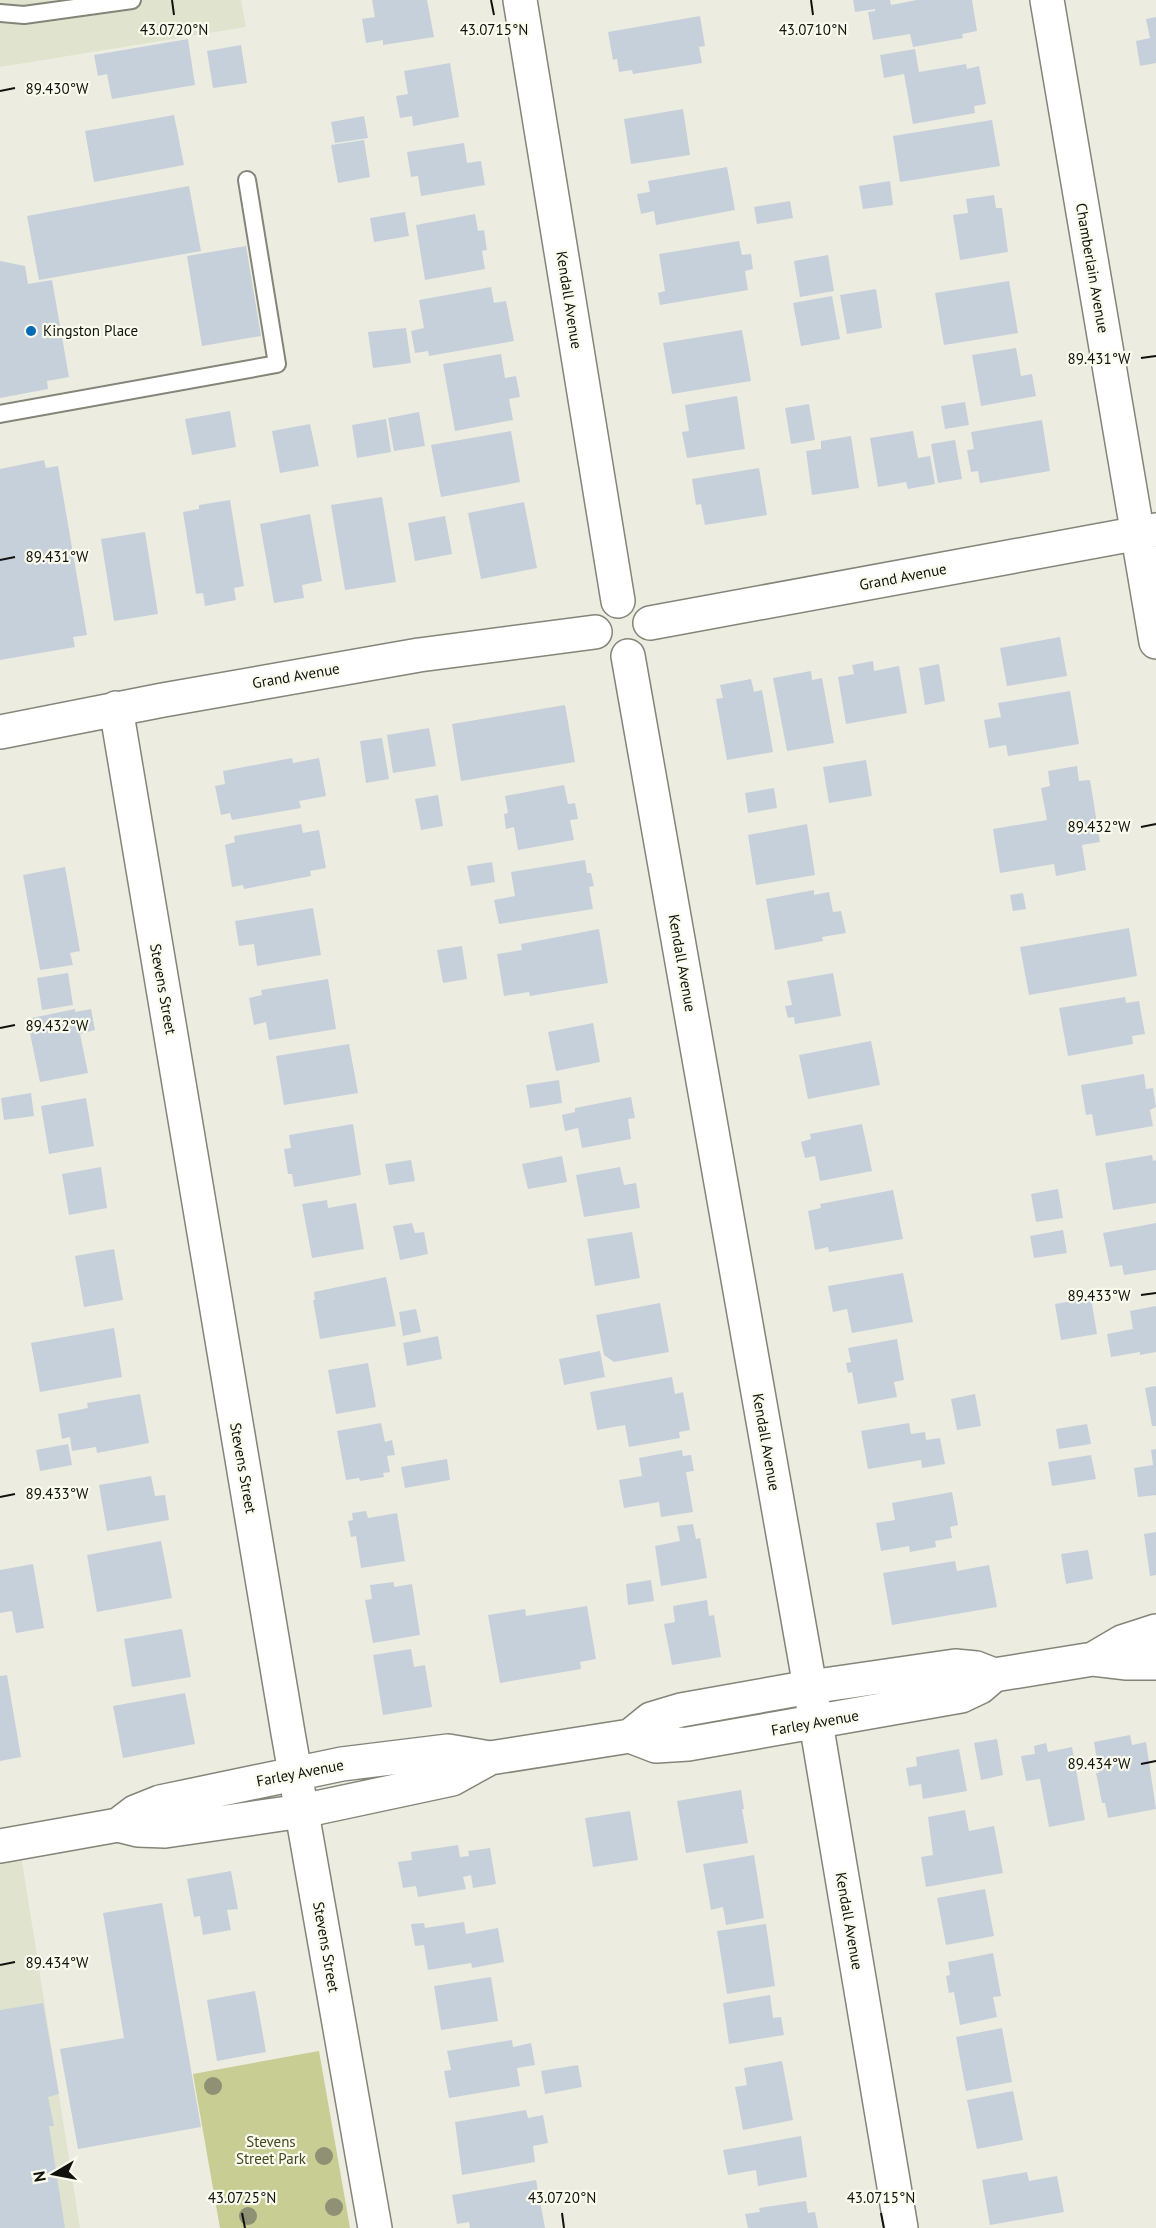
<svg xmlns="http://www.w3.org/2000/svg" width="1156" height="2228" viewBox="0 0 1156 2228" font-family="'PT Sans',sans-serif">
  <rect width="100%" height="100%" fill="#ecede0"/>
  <path fill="#e0e3ce" d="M0,0H241L246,27L0,67Z
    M19,1842L80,2228H0V1846Z"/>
  <path fill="#c7cd93" d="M319,2051L350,2228H220L193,2074Z"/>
  <path fill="#c6d0db" d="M372,0H427L434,37L383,45V40L366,43L362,19L375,17Z
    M853,0H890L891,5L917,0H972L977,31L962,34L963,38L913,47L910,34L873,40L868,12L875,11V9L855,12Z
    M700,16L705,46L699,47L702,63L633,74L632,70L619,72L617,59L613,60L608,32Z
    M1156,17V63L1140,66L1136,41L1150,38L1146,19Z
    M188,39L195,85L112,99L107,74L98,76L94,55Z
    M241,45L247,83L213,88L207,51Z
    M915,49L919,72L966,64L967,69L979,66L986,104L974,106L975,113L913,124L904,74L884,78L880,55Z
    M450,63L459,117L413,126L412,116L400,118L396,96L408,94L404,71Z
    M683,109L690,155L631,164L624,119Z
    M174,115L184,165L94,182L85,131Z
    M364,116L368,138L335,143L331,122Z
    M992,120L1000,166L900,182L893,136Z
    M364,140L370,177L338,183L331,145Z
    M464,143L467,163L481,161L485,185L421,196L418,176L411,177L407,152Z
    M727,167L735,210L656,225L654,211L641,214L637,194L650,192L648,181Z
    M890,181L893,205L863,209L859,186Z
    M189,186L201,251L39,280L27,216Z
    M994,195L996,208H1002L1008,252L960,260L953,215L968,213L966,199Z
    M790,201L793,218L757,224L754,207Z
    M405,212L409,236L374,242L370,218Z
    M475,214L478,231L484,230L487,250L482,251L485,269L425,280L416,225Z
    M739,241L742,255L751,254L753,269L745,271L748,290L660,305L658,293L665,291L659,254Z
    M246,246L261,336L202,346L187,256Z
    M828,255L834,291L800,297L794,261Z
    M0,261L25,266L28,284L52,280L69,377L47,381L48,389L0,398Z
    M1009,281L1018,333L944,345L935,293Z
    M491,287L494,303L506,301L514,341L429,356L428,351L415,353L411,331L424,328L419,300Z
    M876,289L882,328L847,334L840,295Z
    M832,296L840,339L801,346L793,303Z
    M406,328L411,363L373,368L368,332Z
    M742,330L751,381L672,394L663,343Z
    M1016,348L1021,376L1032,374L1036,396L981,406L972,355Z
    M501,354L505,378L516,376L520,397L509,399L513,420L455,431L443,364Z
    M737,396L745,449L687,458L682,432L689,431L685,405Z
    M965,402L969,425L945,429L941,406Z
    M809,404L815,440L791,444L785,408Z
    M230,411L236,447L192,455L185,419Z
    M419,412L425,446L394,451L388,418Z
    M386,419L391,452L357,458L352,425Z
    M1042,420L1050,471L980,483L978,471L971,472L967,450L974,449L971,432Z
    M310,424L319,466L280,473L272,431Z
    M511,431L520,482L441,497L431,445Z
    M913,431L918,458L930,456L935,484L908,489L906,482L878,487L870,438Z
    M851,436L859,488L812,495L806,451L821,449V441Z
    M955,440L962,479L938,483L931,444Z
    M44,460L46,468L58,466L87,635L73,637L75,647L0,660V469Z
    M759,468L767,515L705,525L701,504L696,505L692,479Z
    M382,497L396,582L345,590L331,505Z
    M230,500L244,586L234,588L236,600L205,606L203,593L196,594L183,512L199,509V505Z
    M524,502L537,568L481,579L468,513Z
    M310,514L322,581L302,585L304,598L274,603L260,524Z
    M445,516L452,554L415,561L408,523Z
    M145,532L158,614L114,621L101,539Z
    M1060,637L1067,676L1007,686L1000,648Z
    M873,661L874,671L899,666L907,713L846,724L838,677L854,674L852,665Z
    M939,664L945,701L925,705L919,668Z
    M811,671L812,680L822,678L834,743L787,751L773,678Z
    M751,679L754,692L762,690L773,752L727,760L716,699L723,698L720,685Z
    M1070,691L1079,744L1008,756L1006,745L989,748L984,720L1001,717L998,703Z
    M565,705L575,762L461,781L452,724Z
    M429,728L436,766L393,773L387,735Z
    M382,738L389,779L366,783L360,741Z
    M292,758L293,763L319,758L326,796L299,801L301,808L232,820L230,813L221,815L215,786L225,784L223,771Z
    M866,760L872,796L829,803L823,767Z
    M1077,766L1079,781L1090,780L1100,842L1082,845L1086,870L1056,876L1054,864L1000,873L993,829L1047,820L1041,788L1050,786L1048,771Z
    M564,785L568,804L575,803L578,819L570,820L574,840L518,850L514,827L506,829L504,814L508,813L505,796Z
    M774,788L777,808L748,813L745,793Z
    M438,795L443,826L421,830L415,799Z
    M301,824L303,833L319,830L326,868L310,871L311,876L244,889L243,885L232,887L225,845L235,842L234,836Z
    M807,824L815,875L756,885L748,835Z
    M585,860L587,873H591L594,886L589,887L593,909L499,924L494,900L515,896L511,872Z
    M492,862L495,882L471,886L467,866Z
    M65,867L80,951L70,953L73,965L40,970L23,875Z
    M814,890V895L829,892L833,912L841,911L846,933L822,937L823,941L775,950L766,899Z
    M1023,893L1026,909L1013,911L1010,895Z
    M313,908L321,955L257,966L254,944L239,946L235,921Z
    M1129,928L1137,976L1029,995L1020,947Z
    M599,929L608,983L530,996L529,992L504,996L497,954L522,950L521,944Z
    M462,946L467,979L443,983L437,950Z
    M68,973L73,1005L42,1010L37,978Z
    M833,973L841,1016L795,1024L794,1017L788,1018L785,1006L792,1005L787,981Z
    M328,979L336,1029L269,1040L266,1022L254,1025L249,998L262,995L261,990Z
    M1125,997L1126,1003L1139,1001L1145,1034L1132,1036L1133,1044L1068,1056L1059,1008Z
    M75,1009V1012L91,1009L95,1030L80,1034L88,1073L40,1082L27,1019Z
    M593,1023L600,1062L556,1071L548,1032Z
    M871,1041L880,1085L808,1099L799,1055Z
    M349,1044L358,1093L284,1105L276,1056Z
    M1144,1074L1146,1089L1153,1088L1156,1107L1150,1110L1153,1126L1096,1136L1092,1114L1086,1115L1081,1085Z
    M559,1080L562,1103L530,1108L526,1085Z
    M31,1093L34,1116L4,1120L1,1098Z
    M631,1097L635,1118L628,1119L631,1139L582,1148L578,1128L565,1131L562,1115L575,1112V1108Z
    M86,1098L94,1146L49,1154L41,1106Z
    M353,1124L361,1175L294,1187L292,1174H288L284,1149L291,1148L289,1135Z
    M862,1124L872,1171L820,1181L815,1156L805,1158L801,1142L811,1139L810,1134Z
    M1152,1155L1153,1161L1156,1160V1203L1113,1210L1105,1163Z
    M562,1156L567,1182L528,1189L522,1164Z
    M411,1160L415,1181L389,1185L385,1164Z
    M101,1167L107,1208L69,1215L62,1174Z
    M620,1167L624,1185L636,1183L640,1208L584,1217L576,1175Z
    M1058,1189L1063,1218L1036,1222L1031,1194Z
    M893,1190L903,1239L829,1252L828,1247L815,1250L808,1211L821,1208L820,1204Z
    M327,1200L328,1208L356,1203L364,1249L312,1258L302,1204Z
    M412,1223L415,1233L424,1232L428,1254L400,1260L393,1226Z
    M1156,1223V1270L1124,1275L1122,1265L1110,1267L1103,1233Z
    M1063,1230L1067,1253L1034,1258L1030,1236Z
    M632,1232L640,1278L595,1286L587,1239Z
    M114,1249L123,1300L84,1307L75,1256Z
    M903,1273L913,1322L852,1333L847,1309L833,1312L828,1286Z
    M386,1277L396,1326L320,1339L313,1300H315L314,1292Z
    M1091,1298L1097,1334L1061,1340L1055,1304Z
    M660,1303L669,1352L614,1362L604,1355L596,1315Z
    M1156,1306V1352L1140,1355V1352L1111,1357L1107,1334L1133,1329L1130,1311Z
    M416,1309L421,1332L403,1336L399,1312Z
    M114,1328L122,1377L40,1392L31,1343Z
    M438,1336L442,1359L407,1366L403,1343Z
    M897,1339L904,1380L894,1382L897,1397L858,1404L852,1372L848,1373L846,1363L851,1362L848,1348Z
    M600,1351L605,1377L564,1385L559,1359Z
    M368,1363L376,1407L336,1414L328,1370Z
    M672,1377L675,1394L683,1392L690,1430L679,1432L680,1438L629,1447L625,1425L597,1430L590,1392Z
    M1156,1386V1426H1152L1145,1388Z
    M140,1394L149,1443L97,1453L96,1447L72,1451L70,1437L62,1439L58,1414L88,1408L87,1403Z
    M975,1394L981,1426L957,1430L951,1399Z
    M381,1423L385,1442L392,1440L395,1455L387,1456L390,1472L383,1473L384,1477L360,1481L359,1478L346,1480L337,1431Z
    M909,1423L911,1434L925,1432L926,1440L940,1438L945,1464L922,1468L921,1460L868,1469L861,1431Z
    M1087,1424L1091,1444L1059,1449L1056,1429Z
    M68,1444L72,1465L40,1471L36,1450Z
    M1156,1449V1495L1138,1497L1134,1468L1153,1465L1151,1450Z
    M682,1450L683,1456L691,1455L694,1471L686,1472L693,1512L661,1517L659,1502L624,1508L619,1480L642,1476L639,1458Z
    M1091,1455L1096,1479L1052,1486L1048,1462Z
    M447,1459L450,1480L405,1488L401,1467Z
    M151,1476L155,1496L165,1495L169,1520L107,1531L99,1485Z
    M952,1492L958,1525L950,1527L952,1538L935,1541L936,1547L910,1552L909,1546L881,1551L876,1523L895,1520L892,1503Z
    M366,1511L368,1518L397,1513L405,1561L361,1568L356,1536L351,1537L348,1521L353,1520L352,1513Z
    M693,1524L696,1539L700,1538L707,1578L661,1586L655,1546L680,1541L677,1526Z
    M1156,1532V1575L1150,1576L1144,1534Z
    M161,1541L172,1598L97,1612L87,1555Z
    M1088,1550L1093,1579L1066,1584L1061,1554Z
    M955,1561L957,1571L989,1565L997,1607L892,1625L883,1573Z
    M33,1564L44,1628L16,1633L12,1611L0,1613V1570Z
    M651,1580L654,1601L628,1605L626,1584Z
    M394,1582V1587L412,1584L420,1635L373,1643L365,1600L372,1599L370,1585Z
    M707,1600L709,1616L714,1615L721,1657L672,1665L664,1624L675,1622L673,1606Z
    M587,1606L596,1659L580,1662L581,1669L500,1683L488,1615L525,1609L526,1616Z
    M182,1629L191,1677L132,1687L124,1639Z
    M411,1649L414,1667L425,1665L432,1707L383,1715L373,1655Z
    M7,1675L21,1757L0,1761V1676Z
    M185,1693L195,1744L123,1758L113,1706Z
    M1130,1735L1132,1745L1146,1742L1156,1809L1108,1818L1105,1803H1102L1096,1773H1099L1094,1742Z
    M997,1739L1003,1775L981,1780L974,1743Z
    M1046,1743L1048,1752L1072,1747L1085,1820L1049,1827L1040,1779L1026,1781L1021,1756L1035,1754L1034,1746Z
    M959,1749L967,1791L923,1799L921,1784L909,1786L906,1768L917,1766L916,1757Z
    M741,1790L744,1809H742L748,1843L686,1853L677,1801Z
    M965,1810L969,1831L994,1826L1003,1873L926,1887L921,1857L933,1855L928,1817Z
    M630,1811L638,1860L593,1867L585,1818Z
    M458,1845L460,1857L469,1856L468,1851L490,1848L496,1884L473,1888L471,1875L463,1877L466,1889L418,1897L416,1886L403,1888L398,1862L412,1860L411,1852Z
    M754,1855L764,1918L726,1925L723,1907L711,1910L703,1864Z
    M231,1871L238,1909L227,1910L231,1930L203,1935L200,1916L194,1917L187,1879Z
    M985,1889L994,1936L946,1945L937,1898Z
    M162,1903L201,2127L78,2149L60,2049L124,2038L103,1913Z
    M464,1922L466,1934L498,1928L504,1962L472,1968L471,1963L428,1970L424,1945L415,1946L411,1924L424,1923L425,1928Z
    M766,1924L775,1986L727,1994L717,1931Z
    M993,1953L1001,1996L993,1997L997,2017L960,2025L954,1992L949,1993L946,1976L950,1975L948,1962Z
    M491,1977L498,2021L441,2030L434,1986Z
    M255,1991L266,2052L217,2061L207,2000Z
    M770,1995L773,2018L781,2017L784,2035L729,2044L723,2003Z
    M43,2003L59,2094L48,2097L54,2126H49L65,2228H0V2010Z
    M1002,2028L1012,2082L966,2091L956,2037Z
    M512,2040L513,2047L531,2043L535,2065L517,2068L520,2086L449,2098L444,2071L451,2070L447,2051Z
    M782,2061L793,2120L743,2130L735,2087L747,2085L744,2068Z
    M578,2065L582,2087L545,2094L541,2071Z
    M1013,2091L1023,2140L977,2149L967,2100Z
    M526,2110L528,2118L543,2115L548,2143L533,2146L535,2162L462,2175L455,2122Z
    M801,2136L807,2177L758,2186L756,2170L728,2175L723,2150Z
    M1027,2172L1029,2181L1057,2176L1064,2212L990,2225L982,2180Z
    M536,2180L545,2228H470L469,2222L457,2224L452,2195Z
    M806,2201L808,2213L815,2212L818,2228H748L745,2214L760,2212L759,2208Z"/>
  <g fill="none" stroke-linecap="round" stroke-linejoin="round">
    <g stroke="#838579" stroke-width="20">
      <path id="lane" d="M0,13L24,15L132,0
        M0,414L277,364L247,180"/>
    </g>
    <g stroke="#838579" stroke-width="36">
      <path id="street" d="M520,0L618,601
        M1047,0L1156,642
        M650,623L1156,530
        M628,656L810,1687L901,2228
        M116,708L288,1733L375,2228
        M0,732L163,700L419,655L595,632
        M1093,1659L1122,1642L1156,1631
        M630,1736L651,1719L681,1710L810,1687L955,1666L976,1668L994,1675L1093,1659L1127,1663H1156
        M118,1825L135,1812L160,1802L342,1764L448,1751L490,1758L630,1736L656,1746L688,1744L961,1696L980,1687L994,1675
        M0,1846L118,1825L138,1830L165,1831L302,1811L452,1779L490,1758"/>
    </g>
    <use href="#lane" stroke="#fff" stroke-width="16"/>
    <use href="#street" stroke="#fff" stroke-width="33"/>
  </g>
  <g fill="#8f9175">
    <circle cx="213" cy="2086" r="9"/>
    <circle cx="324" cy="2156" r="9"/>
    <circle cx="334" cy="2207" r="9"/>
    <circle cx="248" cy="2216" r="9"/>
  </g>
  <path fill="none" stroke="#11110d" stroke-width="2" d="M172,0L174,15M491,0L494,15M811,0L813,15M0,91L15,88M1141,358L1156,356M0,560L15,557M1141,827L1156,824M0,1028L15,1025M1141,1295L1156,1293M0,1497L15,1494M1141,1764L1156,1761M0,1965L15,1962M242,2213L245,2228M562,2213L564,2228M881,2213L884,2228"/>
  <circle fill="#006ab6" stroke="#f9fbed" stroke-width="2" cx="31" cy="331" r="6"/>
  <g text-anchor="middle" stroke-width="4.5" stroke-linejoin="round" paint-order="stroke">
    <g font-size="15" fill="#11110d" stroke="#f9fbed">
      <text transform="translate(1092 268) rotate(80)" y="5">Chamberlain Avenue</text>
      <text transform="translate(569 300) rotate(81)" y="5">Kendall Avenue</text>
      <text transform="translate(903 577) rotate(-11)" y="5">Grand Avenue</text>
      <text transform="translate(296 676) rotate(-10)" y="5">Grand Avenue</text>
      <text transform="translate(682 963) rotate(80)" y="5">Kendall Avenue</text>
      <text transform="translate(163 989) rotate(80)" y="5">Stevens Street</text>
      <text transform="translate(766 1442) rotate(80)" y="5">Kendall Avenue</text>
      <text transform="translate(243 1468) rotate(80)" y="5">Stevens Street</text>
      <text transform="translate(815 1723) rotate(-10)" y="5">Farley Avenue</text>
      <text transform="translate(300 1773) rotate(-11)" y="5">Farley Avenue</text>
      <text transform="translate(849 1921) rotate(80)" y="5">Kendall Avenue</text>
      <text transform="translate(326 1947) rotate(80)" y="5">Stevens Street</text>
    </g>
    <g font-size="15" fill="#11110d" stroke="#f9fbed" text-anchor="start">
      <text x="43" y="336">Kingston Place</text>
    </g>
    <g font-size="15" fill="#43461e" stroke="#f9fbed">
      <text x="271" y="2147">Stevens<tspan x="271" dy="17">Street Park</tspan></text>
    </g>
  </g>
  <g font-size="15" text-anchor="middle" fill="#11110d" stroke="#f9fbed" stroke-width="4.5" stroke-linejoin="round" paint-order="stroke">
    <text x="174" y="35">43.0720°N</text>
    <text x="494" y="35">43.0715°N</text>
    <text x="813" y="35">43.0710°N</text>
    <text x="57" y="94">89.430°W</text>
    <text x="1099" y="364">89.431°W</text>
    <text x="57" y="562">89.431°W</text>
    <text x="1099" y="832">89.432°W</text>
    <text x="57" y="1031">89.432°W</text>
    <text x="1099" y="1301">89.433°W</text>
    <text x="57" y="1499">89.433°W</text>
    <text x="1099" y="1769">89.434°W</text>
    <text x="57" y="1968">89.434°W</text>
    <text x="242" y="2203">43.0725°N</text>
    <text x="562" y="2203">43.0720°N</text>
    <text x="881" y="2203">43.0715°N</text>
  </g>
  <g transform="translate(54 2174) rotate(260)" stroke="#f9fbed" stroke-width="4.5" paint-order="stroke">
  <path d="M0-4.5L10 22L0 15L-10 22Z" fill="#11110d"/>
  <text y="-9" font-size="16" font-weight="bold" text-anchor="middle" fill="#11110d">N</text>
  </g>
</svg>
